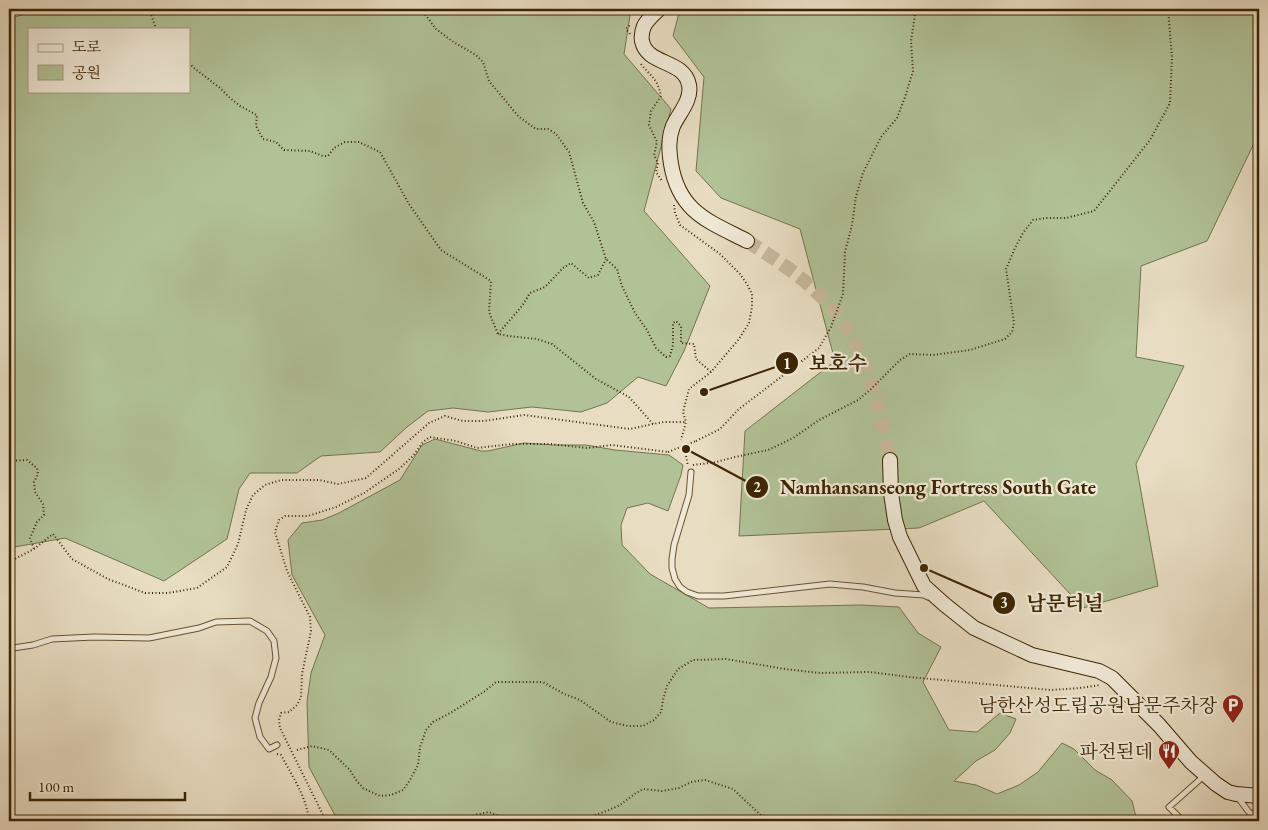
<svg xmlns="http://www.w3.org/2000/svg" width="1268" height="830" viewBox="0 0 1268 830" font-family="'EB Garamond','Noto Serif KR',serif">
  <rect width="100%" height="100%" fill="#e8ddc2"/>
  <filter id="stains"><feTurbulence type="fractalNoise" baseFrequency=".004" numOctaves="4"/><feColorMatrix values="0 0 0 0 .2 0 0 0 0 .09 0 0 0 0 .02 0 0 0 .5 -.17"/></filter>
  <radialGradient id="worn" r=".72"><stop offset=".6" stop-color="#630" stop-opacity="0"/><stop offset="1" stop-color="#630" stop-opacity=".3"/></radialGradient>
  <path fill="#b1c297" stroke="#76744c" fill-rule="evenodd" d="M40,9H631L624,54L671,109L644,211L710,286L684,351L666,386L638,377L607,403L581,412L532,407L488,412L453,408L428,411L407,427L380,452L321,456L297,473H250L239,489L227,539L164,581L65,538L9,548V19ZM29,29H189V91H29Z
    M680,9H1259V133L1207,241L1141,266L1136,357L1184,366L1136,464L1158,586L1083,608L984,501L919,528L739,536L745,431L835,361L800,229L721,198L696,171L704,77L673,36Z
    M435,439L481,451H488L524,443L554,445H586L615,450L669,455L683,465L681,475L668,511L648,503L627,508L621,525L622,545L650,574L709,608L861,605L899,607L918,633L941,647L923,682L949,730L977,732L1000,713L1016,719L1010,733L995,750L976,761L954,781L976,785L997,794L1019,785L1038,772L1062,743L1074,749L1095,770L1112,780L1132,801L1137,821H338L309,767L307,702L311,673L325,635L292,575L288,540L302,523L322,520L339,513L400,480L422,445Z"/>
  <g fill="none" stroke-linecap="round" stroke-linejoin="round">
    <path stroke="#c6b89b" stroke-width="14" stroke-dasharray="14 7" stroke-linecap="butt" d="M747,241C777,260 808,280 831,307C866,350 880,407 890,460"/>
    <g stroke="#675331" stroke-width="7">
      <path id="service" d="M691,472L689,495L674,545L672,559V568L675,579L680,587L687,592L698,596H724L830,584L863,587L895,593L924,595L928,597
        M9,648H13L33,645L52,639L94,637L149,638L199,628L216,622L250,621L267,631L274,641L276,658L271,677L259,703L255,718L260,737L269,749L277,745
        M1237,796L1248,811L1259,821
        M1183,821L1169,807L1205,775"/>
    </g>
    <g stroke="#3c2501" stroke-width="16">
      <path id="secondary" d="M659,9C654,14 647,20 644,26C642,31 641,35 642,41C647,66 684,59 689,85C692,100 679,113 673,126C668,139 669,151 671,164C679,212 708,221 747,241
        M890,460L891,493L895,520L900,537L924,586L944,604L974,628L1032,655L1099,671L1112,678L1159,725L1191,762L1216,784L1228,792L1236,794L1259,796"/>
    </g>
    <path stroke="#3c2501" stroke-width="2" stroke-dasharray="1 2.5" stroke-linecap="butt" d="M148,9L152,17L156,29
      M421,9L436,29L452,41L476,55L483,62L489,81L519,117L536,129H548L556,134L569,152L583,203L594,222L606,259L617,269L622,286L635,313L647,330L656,348L666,357L670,356L673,345V323L676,321L681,326V343L694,344L696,359L711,372
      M894,9L915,15
      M630,34L626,29L631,24
      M189,63L194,68L220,88L229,97L240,106L257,115L256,126L263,139L276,142L284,150L310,151L323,156H328L334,148L345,142H359L380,152L409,204L441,250L491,281L489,312L498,334L508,336L537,339L552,344L596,379L629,397L653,424L664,422H686
      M641,64C651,77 657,77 661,96L651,111L649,125L657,142L654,155L658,163L656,172L662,181
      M1259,85L1256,100L1259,106
      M674,205L675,213L680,225L720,254L740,274L747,284L752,294V307L749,323L739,339L711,372L689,389L683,412L686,422L681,440
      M498,334L522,306L530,293L545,287L563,268L571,263L589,278L598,275L606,259
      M696,441L720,429L739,409L819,348L831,327L843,294L845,252L852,225L856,196L863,173L881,137L897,118L905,97L913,71L911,41L915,15L919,9
      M686,456L688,466
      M9,461L27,460L37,468L38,474L34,482L35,492L43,504L44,515L37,522L30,538L34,549
      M693,465L716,462L735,457L768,450L793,438L819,420L858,400L870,390L900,360L910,354L933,355L970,350L1005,339L1012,332L1014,323L1006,269L1015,248L1023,233L1033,220L1047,218H1066L1094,211L1150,140L1170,103L1172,57L1168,9
      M9,562L34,549L53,534L72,559L108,579L145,593H168L197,588L227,567L238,544L246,510L253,495L265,485L281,480H319L338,484L366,478L429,423L445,416L463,421H484L524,415L630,429L653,424
      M297,750L312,746L329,750L350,770L356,780L363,788L380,796L391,795L403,790L410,780L418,765L420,747L426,730L433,722L452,712L485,691L496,682H543L564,694L580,700L611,722L628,726H643L654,720L661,712L663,700L667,686L678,669L693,660L726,659L785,669L820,673L870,672L909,677L1051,690L1080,688L1100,685
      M277,754L281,755C288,768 296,781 302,795C306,803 307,813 311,821
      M326,821L280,728L279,720L281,713L289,712L297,705L301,697L302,674L311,631L310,617L287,571L275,532L279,520L285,516H308L336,507L364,493L399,469L413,456L423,442L430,437L456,441L477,448L512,444H550L587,448L612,445L668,452
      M464,821L474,815L489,812L504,818L518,817L557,821
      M568,821H579L609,810L620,805L636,793L643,789L662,791L679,788L691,782L705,780L733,789L767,821"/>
    <use href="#service" stroke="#f0e9d7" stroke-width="5"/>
    <use href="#secondary" stroke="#f0e9d7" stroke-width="14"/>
    <path stroke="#3c2501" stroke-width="2" stroke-dasharray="1 2.5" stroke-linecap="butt" d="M668,452L696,441"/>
  </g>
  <defs>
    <g id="parking-pin" transform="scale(1.125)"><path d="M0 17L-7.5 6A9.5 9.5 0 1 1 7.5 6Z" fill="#8f2418" stroke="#f0e9d7"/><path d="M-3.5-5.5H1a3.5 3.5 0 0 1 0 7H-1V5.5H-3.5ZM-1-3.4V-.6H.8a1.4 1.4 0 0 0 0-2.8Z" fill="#fff"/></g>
    <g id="restaurant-pin" transform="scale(1.125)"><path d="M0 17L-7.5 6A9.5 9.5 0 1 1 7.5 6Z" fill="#8f2418" stroke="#f0e9d7"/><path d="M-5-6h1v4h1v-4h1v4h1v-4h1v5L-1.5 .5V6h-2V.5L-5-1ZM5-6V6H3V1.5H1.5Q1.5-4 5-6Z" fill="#fff"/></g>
  </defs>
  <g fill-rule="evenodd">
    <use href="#parking-pin" x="1233" y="705"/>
    <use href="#restaurant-pin" x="1169" y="751"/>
  </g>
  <g text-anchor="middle" stroke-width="4.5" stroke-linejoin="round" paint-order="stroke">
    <g font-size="19" fill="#3c2501" stroke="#f0e9d7" text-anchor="end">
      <text x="1217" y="712">남한산성도립공원남문주차장</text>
      <text x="1153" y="758">파전된데</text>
    </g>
  </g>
  <path fill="none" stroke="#3c2501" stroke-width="2" d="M704 392L787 363M686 449L757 487M924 568L1004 603"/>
  <g fill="#3c2501" stroke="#f0e9d7" stroke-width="2">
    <circle cx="704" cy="392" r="5"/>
    <circle cx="686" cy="449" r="5"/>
    <circle cx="924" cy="568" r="5"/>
    <circle cx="787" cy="363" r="12"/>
    <circle cx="757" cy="487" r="12"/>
    <circle cx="1004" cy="603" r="12"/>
  </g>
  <g font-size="15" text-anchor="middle" font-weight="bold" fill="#fff">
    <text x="787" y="369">1</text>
    <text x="757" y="492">2</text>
    <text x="1004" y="608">3</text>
  </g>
  <g font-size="20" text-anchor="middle" font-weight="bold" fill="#3c2501" stroke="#f0e9d7" stroke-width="4.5" stroke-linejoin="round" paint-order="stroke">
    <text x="838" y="370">보호수</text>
    <text x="938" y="494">Namhansanseong Fortress South Gate</text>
    <text x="1065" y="610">남문터널</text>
  </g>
  <rect width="1268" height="830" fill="none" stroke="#e8ddc2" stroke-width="30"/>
  <rect x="10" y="10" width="1248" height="810" fill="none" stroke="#3c2501" stroke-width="2.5"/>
  <rect x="15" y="15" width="1238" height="800" fill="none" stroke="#3c2501"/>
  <rect x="28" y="28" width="162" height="65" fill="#f0e9d7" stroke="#a89b81"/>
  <rect x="38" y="44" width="25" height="8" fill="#f0e9d7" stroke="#a89b81"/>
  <text x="72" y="52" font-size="15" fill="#3c2501">도로</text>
  <rect x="38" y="65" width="25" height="15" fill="#b1c297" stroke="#a89b81"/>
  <text x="72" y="78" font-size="15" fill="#3c2501">공원</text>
  <path d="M30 792v8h155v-8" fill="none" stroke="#3c2501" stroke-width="2.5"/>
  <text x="38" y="792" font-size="15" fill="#3c2501" stroke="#f0e9d7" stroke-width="4" paint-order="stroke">100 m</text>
  <rect width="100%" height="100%" filter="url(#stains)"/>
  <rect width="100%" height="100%" fill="url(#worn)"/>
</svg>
